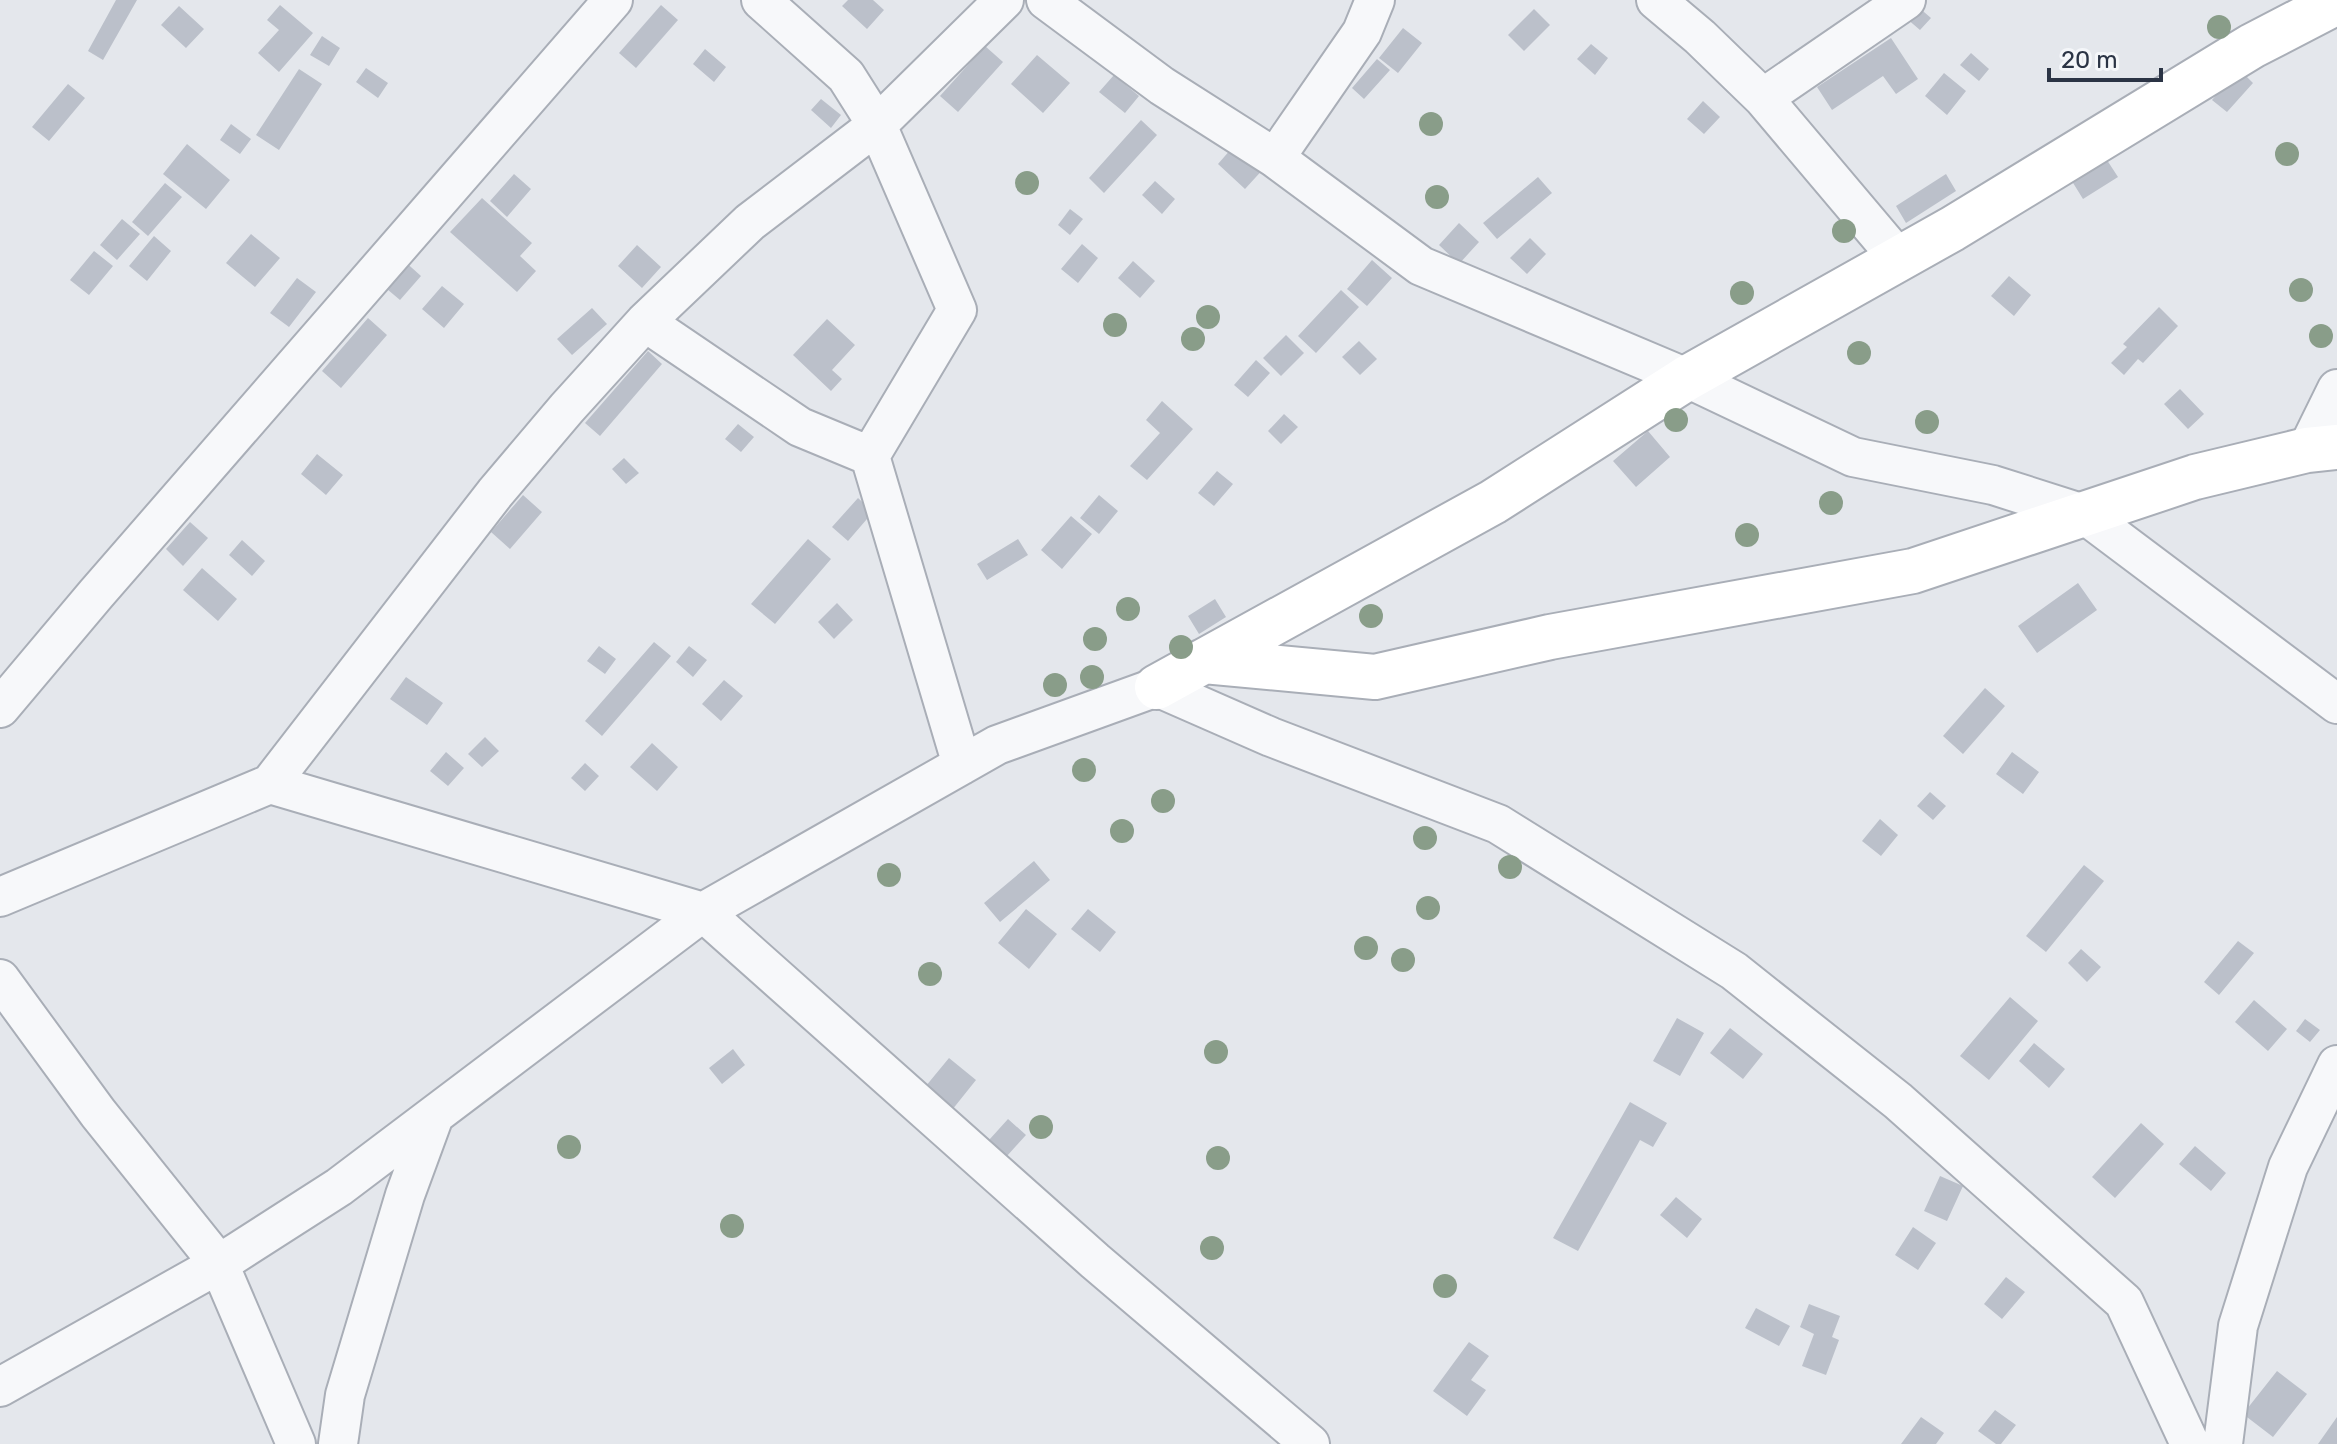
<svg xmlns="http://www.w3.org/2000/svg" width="2337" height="1444" viewBox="0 0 2337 1444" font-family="Rubik,sans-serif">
  <rect width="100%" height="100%" fill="#e4e7ec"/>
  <path fill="#bbc0ca" d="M116,0H137L103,60L88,51Z
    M848,0H873L884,10L867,29L842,6Z
    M280,5L313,33L279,72L258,53L279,30L267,20Z
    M661,5L678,20L636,68L619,53Z
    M179,6L204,29L186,48L161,25Z
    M1917,6L1931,18L1920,30L1906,18Z
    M1534,9L1550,25L1524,51L1508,35Z
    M1403,28L1422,43L1398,73L1379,58Z
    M322,36L340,48L329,66L310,55Z
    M1891,38L1918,79L1896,94L1883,76L1832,110L1817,87Z
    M1591,44L1608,58L1595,75L1577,59Z
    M985,46L1003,62L958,112L940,96Z
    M705,49L726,67L714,82L693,64Z
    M1971,53L1989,69L1979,81L1960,65Z
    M1037,55L1070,83L1043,113L1011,84Z
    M1377,59L1390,70L1364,99L1352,88Z
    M366,68L388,83L378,98L356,82Z
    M299,69L322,84L279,150L256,135Z
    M2239,69L2253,83L2227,112L2212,100Z
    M1944,73L1966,91L1947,115L1925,96Z
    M1114,75L1139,96L1125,113L1099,92Z
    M68,84L85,98L49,141L32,127Z
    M821,99L841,115L831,128L811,110Z
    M1703,101L1720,117L1704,134L1687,119Z
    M1141,120L1157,135L1104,193L1089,178Z
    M231,124L251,139L240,154L220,140Z
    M1238,141L1266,166L1245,189L1218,164Z
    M187,144L230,180L206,209L163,174Z
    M2105,157L2118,177L2083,199L2070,178Z
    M514,174L531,189L507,217L490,201Z
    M1946,174L1956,191L1906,223L1896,206Z
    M1538,177L1552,193L1497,239L1483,223Z
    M1155,181L1175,199L1162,214L1142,195Z
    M165,183L182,197L148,236L132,222Z
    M482,198L532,243L520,256L536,271L517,292L450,232Z
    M1070,209L1083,219L1070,235L1058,225Z
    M122,219L140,234L117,260L100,245Z
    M1459,223L1479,242L1459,264L1439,245Z
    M251,234L280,258L255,287L226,263Z
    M154,236L171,251L147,281L129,266Z
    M1530,238L1546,254L1527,274L1510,258Z
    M1082,244L1098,258L1078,283L1061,269Z
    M637,245L661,267L642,288L618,266Z
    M94,251L113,266L89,295L70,280Z
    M402,259L421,276L400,300L381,284Z
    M1372,260L1392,278L1367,306L1347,289Z
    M1133,261L1155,281L1140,298L1118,278Z
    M2009,276L2031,295L2014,316L1991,296Z
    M297,278L316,292L289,327L270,313Z
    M442,286L464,304L444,328L422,309Z
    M1341,290L1359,307L1316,353L1298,336Z
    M2159,307L2178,326L2143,363L2138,359L2124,375L2111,363L2127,347L2123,344Z
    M592,308L607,324L572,355L557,339Z
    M368,318L387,335L341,388L322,371Z
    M827,319L855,345L832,370L842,379L831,391L793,355Z
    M1286,335L1304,353L1281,376L1263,358Z
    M1359,341L1377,359L1360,375L1342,357Z
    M648,351L662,364L600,436L585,423Z
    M1256,360L1270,373L1248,397L1234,385Z
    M2180,389L2204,414L2188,429L2164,404Z
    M1162,401L1193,429L1147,480L1130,466L1160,433L1146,420Z
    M1284,414L1298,427L1281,444L1268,431Z
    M738,424L754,437L741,452L725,439Z
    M1648,431L1670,457L1636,487L1613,461Z
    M317,454L343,475L326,495L301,474Z
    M624,458L639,473L626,484L612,469Z
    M1217,471L1233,484L1214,506L1198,493Z
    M523,495L542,512L510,549L491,532Z
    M1099,495L1118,511L1099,534L1080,518Z
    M858,498L873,512L848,541L832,527Z
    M1071,516L1092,534L1062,569L1041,550Z
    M190,522L208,538L183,566L166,549Z
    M808,539L831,559L775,624L751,604Z
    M1018,539L1028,555L987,580L977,564Z
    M242,540L265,561L252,576L229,555Z
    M202,568L237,599L218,621L183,590Z
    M2078,583L2097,610L2037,653L2018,626Z
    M1215,599L1226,617L1199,634L1188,616Z
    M837,603L853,620L834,639L818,622Z
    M654,642L671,656L602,736L585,721Z
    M599,646L616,659L605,674L587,661Z
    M689,646L707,660L693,677L676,662Z
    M406,677L443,703L427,725L390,699Z
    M724,680L743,696L721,721L702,704Z
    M1985,688L2005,706L1963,754L1943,736Z
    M485,737L499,751L482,767L468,754Z
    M652,743L678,767L657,791L630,767Z
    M446,752L464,768L448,786L430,771Z
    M2012,752L2039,772L2023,794L1996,774Z
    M585,763L599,776L585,791L571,778Z
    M1930,792L1946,806L1933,820L1917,806Z
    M1880,819L1898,835L1881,856L1862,841Z
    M1034,861L1050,880L1000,922L984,903Z
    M2084,865L2104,881L2046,952L2026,936Z
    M1026,909L1057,934L1029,969L998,943Z
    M1088,909L1116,932L1100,952L1071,929Z
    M2238,941L2254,953L2219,995L2204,982Z
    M2081,949L2101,967L2087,982L2068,963Z
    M2010,997L2038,1021L1989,1080L1960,1056Z
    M2254,1000L2287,1029L2268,1051L2235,1022Z
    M1677,1018L1704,1033L1680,1076L1653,1061Z
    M2305,1019L2320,1030L2310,1042L2296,1031Z
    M1730,1028L1763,1054L1743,1079L1710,1053Z
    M2034,1043L2065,1069L2049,1088L2019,1061Z
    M733,1049L745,1065L722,1084L709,1068Z
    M949,1058L976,1080L944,1120L916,1098Z
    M1630,1102L1667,1123L1653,1147L1640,1140L1578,1251L1553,1238Z
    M1008,1119L1026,1135L998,1166L980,1150Z
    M2141,1123L2164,1144L2115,1198L2092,1177Z
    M2195,1146L2226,1173L2211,1191L2179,1164Z
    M1940,1176L1963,1186L1947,1221L1924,1211Z
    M1676,1197L1702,1219L1687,1238L1660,1215Z
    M1913,1227L1936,1243L1918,1270L1895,1255Z
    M2006,1277L2025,1292L2002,1319L1984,1304Z
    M1809,1304L1840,1316L1832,1337L1839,1340L1826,1375L1802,1366L1814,1334L1800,1327Z
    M1756,1308L1790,1326L1779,1346L1745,1328Z
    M1469,1342L1489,1356L1471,1380L1486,1390L1467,1416L1433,1391Z
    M2277,1371L2307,1394L2273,1437L2243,1414Z
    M1995,1410L2016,1425L2001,1444H1996L1978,1431Z
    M1921,1417L1944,1433L1936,1444H1901Z
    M2337,1417V1444H2318Z"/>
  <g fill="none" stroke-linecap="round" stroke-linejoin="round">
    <g stroke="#a9aeb7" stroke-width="42">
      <path id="street" d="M761,0L846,76L877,125L957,310L870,456L962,765
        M1046,0L1162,86L1275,158L1421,266L1687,378L1853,457L1993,485L2084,514L2337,704
        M1656,0L1700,37L1763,98L1899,259
        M1763,98L1906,0
        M1275,158L1362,32L1375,0
        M645,322L800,427L870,456
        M2307,450L2337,389
        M0,708L96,594L613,0
        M270,784L495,493L567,408L645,322L750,222L877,125L1004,0
        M0,897L270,784L703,912L1095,1261L1310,1444
        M0,979L98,1113L219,1264L296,1444
        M0,1387L219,1264L339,1187L703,912L997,745L1157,687L1271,737L1498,824L1734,971L1898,1101L2124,1302L2190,1444
        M338,1444L345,1395L405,1195L434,1116
        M2223,1444L2238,1326L2288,1167L2337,1065"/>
    </g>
    <g stroke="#a9aeb7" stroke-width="48">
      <path id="secondary" d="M1204,661L1375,677L1550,637L1913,571L2195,477L2307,450L2337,447
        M1157,687L1493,502L1687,378L1952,229L2252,46L2337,2"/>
    </g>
    <use href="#street" stroke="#f7f8fa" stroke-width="38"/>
    <use href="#secondary" stroke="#fff" stroke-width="44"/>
  </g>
  <g fill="#899d89">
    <circle cx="2219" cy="27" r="12"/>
    <circle cx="1431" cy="124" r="12"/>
    <circle cx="2287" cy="154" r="12"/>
    <circle cx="1027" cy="183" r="12"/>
    <circle cx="1437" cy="197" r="12"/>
    <circle cx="1844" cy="231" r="12"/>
    <circle cx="2301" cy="290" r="12"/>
    <circle cx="1742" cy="293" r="12"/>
    <circle cx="1208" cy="317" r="12"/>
    <circle cx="1115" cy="325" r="12"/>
    <circle cx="2321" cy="336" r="12"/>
    <circle cx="1193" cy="339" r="12"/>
    <circle cx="1859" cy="353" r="12"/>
    <circle cx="1676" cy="420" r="12"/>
    <circle cx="1927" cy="422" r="12"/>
    <circle cx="1831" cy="503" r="12"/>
    <circle cx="1747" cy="535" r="12"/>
    <circle cx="1128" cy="609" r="12"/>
    <circle cx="1371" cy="616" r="12"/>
    <circle cx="1095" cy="639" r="12"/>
    <circle cx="1181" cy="647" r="12"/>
    <circle cx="1092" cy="677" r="12"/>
    <circle cx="1055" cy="685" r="12"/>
    <circle cx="1084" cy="770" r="12"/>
    <circle cx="1163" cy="801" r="12"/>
    <circle cx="1122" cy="831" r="12"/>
    <circle cx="1425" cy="838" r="12"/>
    <circle cx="1510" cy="867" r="12"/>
    <circle cx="889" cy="875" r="12"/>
    <circle cx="1428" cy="908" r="12"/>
    <circle cx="1366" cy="948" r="12"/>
    <circle cx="1403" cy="960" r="12"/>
    <circle cx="930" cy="974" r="12"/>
    <circle cx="1216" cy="1052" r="12"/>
    <circle cx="1041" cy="1127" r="12"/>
    <circle cx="569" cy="1147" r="12"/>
    <circle cx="1218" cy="1158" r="12"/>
    <circle cx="732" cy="1226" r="12"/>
    <circle cx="1212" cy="1248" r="12"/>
    <circle cx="1445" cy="1286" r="12"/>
  </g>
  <path d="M2049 68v12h112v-12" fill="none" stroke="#2b3445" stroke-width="4"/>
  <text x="2061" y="68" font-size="24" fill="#2b3445" stroke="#f4f6f9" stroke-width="6" paint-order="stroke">20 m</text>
</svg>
